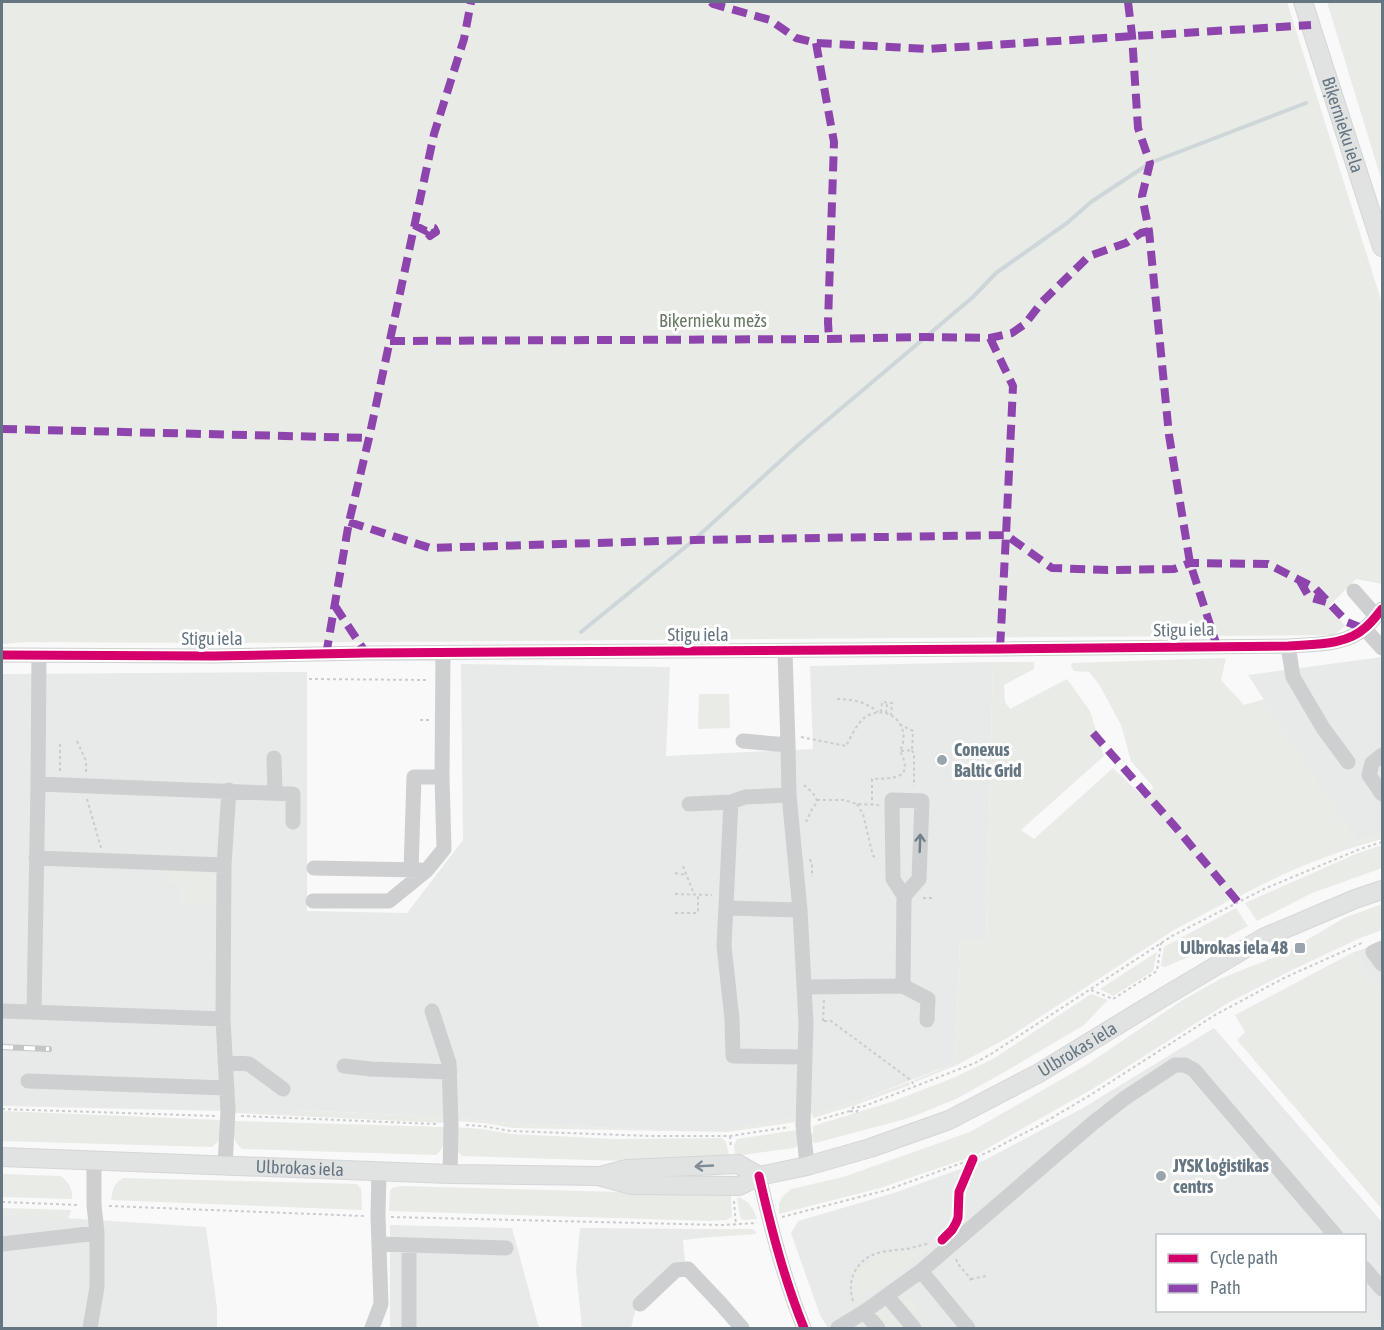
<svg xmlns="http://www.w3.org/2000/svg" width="1384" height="1330" viewBox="0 0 1384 1330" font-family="'Asap Condensed',sans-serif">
  <rect width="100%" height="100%" fill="#f9f9f9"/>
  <path fill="#e8e9e9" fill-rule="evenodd" d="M1382,657V832L1357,842L1248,675Z
    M993,662L986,939H960L955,1063L855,1102L795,1118L726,1130H659L521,1124L444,1117L299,1110L298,1114L228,1110L2,1105V674L307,672V911L407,913L463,840L461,664L670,667L666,756L813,749L810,666Z
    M1382,942V991L1352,953Z
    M1214,1028L1382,1222V1328H828L820,1315L791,1233L798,1221L894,1193L985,1160L1083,1108ZM1158,1236H1364V1310H1158Z
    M2,1214L206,1227L217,1308V1328H2Z
    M390,1225L512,1228L539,1328H390Z
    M580,1228L710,1229L712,1237L683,1240L685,1262L638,1299L631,1328H582L576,1270Z"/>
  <path fill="#e8ebe6" d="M2,2H1287L1382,303V584L1356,579L1329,606L1345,626L1334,635L218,643L27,642L2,644Z
    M1327,2H1382V182Z
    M1226,658L1221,680L1244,705L1265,699L1357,842L1382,832V839C1334,852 1284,872 1240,896L1238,893L1229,898L1230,900L1174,930L1009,1037L957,1065L915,1082L914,1080L955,1063L960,939H986L993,662H1034V669L1004,685L1005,702L1010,709L1067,679L1090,711L1104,756L1021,830L1034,839L1113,768L1141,795L1154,788L1131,761L1121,725L1099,684L1089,672L1074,671L1071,666L1072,663Z
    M699,694H729L730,728L698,729Z
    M1382,845V868L1312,893L1257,921L1245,903L1358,853Z
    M165,867L212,870L217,875L218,895C209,910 194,905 179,904V883H167Z
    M1382,904V930L1360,938L1292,970L1226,1004L1094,1088L974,1156L880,1188L779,1214V1204L782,1197L791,1189L843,1177L970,1132L1088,1064L1181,1001L1222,978L1285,953L1344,918Z
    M1236,908L1248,926L1202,951L1165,967L1161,966L1164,947Z
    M1157,952L1153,971L1113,996L1100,989Z
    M1352,953L1382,991V1209L1237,1040L1245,1032L1235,1015Z
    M1091,994L1108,1000L1084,1025L1008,1070L956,1099L909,1118L815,1143L813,1142L810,1135L813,1133V1126L891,1102L953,1078L993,1059Z
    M909,1082L910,1085L856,1105L813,1118L812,1113L855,1102Z
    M2,1105L221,1109V1111L2,1106Z
    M235,1110L298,1114V1110L444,1117V1123L235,1113Z
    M2,1111L222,1120L221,1139L212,1147L2,1141Z
    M456,1118L521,1124L659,1130H726L795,1118L796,1122L727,1132L513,1128L484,1123L456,1121Z
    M234,1121L445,1127C445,1138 445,1148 436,1155L243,1149C231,1142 234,1133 234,1121Z
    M455,1127L482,1129L511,1134L615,1139L722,1138L726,1142L729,1156L657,1162L462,1156L458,1152Z
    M797,1130L798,1145L794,1148L735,1156L734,1145L737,1139Z
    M2,1174L61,1176C69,1183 73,1189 72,1199L2,1197Z
    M123,1178L357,1184L361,1189L362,1210L111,1200C113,1189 113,1184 123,1178Z
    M401,1186L731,1195L732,1217L726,1220L710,1221L389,1211L390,1191L392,1188Z
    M737,1197C749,1200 753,1208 757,1219L743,1220L740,1217Z
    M2,1208L71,1210L70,1215L67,1219L2,1214Z
    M710,1229H752L755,1230L756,1234L712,1237Z
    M932,1245L933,1246L909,1266L859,1301L857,1302C850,1293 851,1278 858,1269C860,1267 864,1265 866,1263C869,1259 871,1256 877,1254C884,1252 890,1253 896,1253L899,1251L919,1248Z
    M902,1297C911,1297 914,1304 919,1310L917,1321L898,1300L899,1298Z
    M885,1308L890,1309L907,1328H884L874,1314Z"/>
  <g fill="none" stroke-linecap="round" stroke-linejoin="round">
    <path stroke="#ced6d9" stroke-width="4" d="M581,632L694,540L799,444L973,297L996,273L1067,223L1091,202L1150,163L1306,103"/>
    <g stroke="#d5d6d7" stroke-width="20">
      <g id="major">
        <path id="s1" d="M1303,2L1382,247"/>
        <path id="s2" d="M2,1157L450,1174L598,1176L632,1185L739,1186L759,1176L807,1166L870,1148L949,1120L1039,1073L1157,1001L1263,938L1355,899L1382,890"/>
        <path d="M600,1176L627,1169L738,1164L759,1176"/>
      </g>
    </g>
    <path stroke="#cbcccd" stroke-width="2" stroke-dasharray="3 3" stroke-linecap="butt" d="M309,679L429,680
      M837,699C853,699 866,702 878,712
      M881,712L882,702L892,703L891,715
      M886,713L887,703
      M420,720H429
      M801,737L846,746C851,737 856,725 864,718C888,701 913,726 900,751C915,780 893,778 872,779V804
      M77,741L86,761V772
      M912,750L914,755V786
      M901,751L912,750L913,731L901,725
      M60,771V741
      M804,785C809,790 816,794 817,802L812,809L806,822
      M87,799L101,848
      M817,800H844L857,804L879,805
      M857,804L863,814L873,856L878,858
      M810,859L812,864V877
      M683,866L694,894
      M675,873L687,875
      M675,894L712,895
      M923,898H933
      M675,913H696L698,912V895
      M1091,990L1113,999L1157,971L1161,943
      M823,1021L824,1000
      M824,1021H831L912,1081L914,1087
      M2,1109L215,1116
      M850,1111L856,1112L860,1108
      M241,1116L436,1124
      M818,1120L850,1111L854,1107H862L975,1063L991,1054L1172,936L1264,889L1360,849L1382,842
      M466,1125L482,1126L511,1131L651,1136H730L789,1127
      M730,1136L731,1148
      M734,1201L736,1225
      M2,1202L80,1205
      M109,1206L364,1216
      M391,1217L722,1225L757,1223
      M782,1217L887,1190L973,1159L988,1152L1040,1125L1092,1094L1215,1015L1284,978L1362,943
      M956,1259L958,1264L971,1279L968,1282
      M971,1279L986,1276
      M853,1301C850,1291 850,1282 854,1273C865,1251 885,1251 907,1249C915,1247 922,1245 930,1243"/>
    <path stroke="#cecfd0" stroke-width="15" d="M1354,591L1376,616
      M1365,629L1382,648
      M1288,646L1293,677L1323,728L1348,762
      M2,655L213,656L366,653L1000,649L1288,646C1314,644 1346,646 1366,627C1372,622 1377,615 1382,609
      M743,741L788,745L785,651
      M788,745L789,795L800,910L806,1023L803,1125L807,1166
      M1382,755L1372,763L1369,775L1382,794
      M274,758L275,792
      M38,784L293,794V822
      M731,802L724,946L732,1019L733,1056L805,1057
      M689,804L731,802L745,797L789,795
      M36,858L224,865
      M314,868L420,870
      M411,870L414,777H442
      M313,901H389L426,871L444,849L442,777L443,653
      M726,908L800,910
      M1382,948L1373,952L1382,964
      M903,986L928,999L927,1020
      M804,987L903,986L904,896L893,879L892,800L922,801L919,879L904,896
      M2,1011L223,1019
      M432,1011L449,1063L451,1125L450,1174
      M34,1012L38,784L39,655
      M225,1062L249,1064L283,1089
      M344,1066L371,1069L450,1072
      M28,1081L227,1088
      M225,1166L228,1110L223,1019L224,865L229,790
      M759,1176C771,1228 784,1279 804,1328
      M2,1244L97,1233L94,1205V1160
      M379,1244L506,1248
      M409,1245V1328
      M1364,1268L1382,1289
      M921,1271L968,1328
      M887,1296L914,1328
      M640,1304L676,1270L688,1269L721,1304L742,1328
      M864,1312L878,1328
      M90,1328L97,1287V1233
      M372,1328L381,1304L378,1216L379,1171
      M838,1328L864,1312L921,1271L1093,1123L1125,1098L1175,1065H1185L1194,1070L1336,1236"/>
    <use href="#major" stroke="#e1e2e2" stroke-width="18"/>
    <g stroke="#c3c5c6" stroke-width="6">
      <path id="rail" d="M2,1047L49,1049"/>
    </g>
    <use href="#rail" stroke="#fff" stroke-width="4" stroke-dasharray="11" stroke-linecap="butt"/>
    <path stroke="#8e44ad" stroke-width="8" stroke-dasharray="15 8" stroke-linecap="butt" d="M711,2L713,4L770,20L796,38L816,43L928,49L1311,25
      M1128,2L1132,35L1138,128L1150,163L1142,196L1149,231L1169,435L1190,563L1217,646
      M816,43L834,142L828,322L829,339
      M414,225L426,231L430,227L434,228L436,232L430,236L426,231
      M990,338L1013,386L1006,535L1000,649
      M390,341L829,339L924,337L990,338L1012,333L1025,324L1042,302L1089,256L1126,243L1141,233L1149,231
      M2,429L369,438
      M349,522L430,548L694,540L1006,535L1052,568L1108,570L1174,569L1190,563L1268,564L1315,588L1347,622L1365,629
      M1300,581L1309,597L1326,602
      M335,606L366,653
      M326,655L349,522L369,438L434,134L464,39L471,2
      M1093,733L1178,830L1238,902"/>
    <g stroke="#fff" stroke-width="13">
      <path id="cycleway" d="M2,655L213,656L366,653L1000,649L1288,646C1314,644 1346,646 1366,627C1372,622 1377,615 1382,609
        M759,1176C771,1228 784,1279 804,1328
        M942,1240L952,1230L956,1223L958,1218L959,1192L973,1159"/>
    </g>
    <use href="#cycleway" stroke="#d6006c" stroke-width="9"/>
  </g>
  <defs><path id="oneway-shaft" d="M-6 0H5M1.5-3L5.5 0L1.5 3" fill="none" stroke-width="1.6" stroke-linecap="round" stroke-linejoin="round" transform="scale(1.5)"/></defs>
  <use stroke="#707f8b" href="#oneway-shaft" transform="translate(920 843) rotate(-88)"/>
  <use stroke="#7e8c96" href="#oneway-shaft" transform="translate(704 1166) rotate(177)"/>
  <g fill="#99a4ac" stroke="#fff" stroke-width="2">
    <circle cx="942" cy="760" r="6"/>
    <rect x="1294" y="942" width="12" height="12" rx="3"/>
    <circle cx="1161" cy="1176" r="6"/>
  </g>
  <g text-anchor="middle" stroke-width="6" stroke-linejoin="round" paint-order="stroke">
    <g font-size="18" fill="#657683" stroke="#fff">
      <text dy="6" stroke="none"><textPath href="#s1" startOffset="129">Biķernieku iela</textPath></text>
      <text transform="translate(1184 630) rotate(-1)" y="6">Stigu iela</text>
      <text x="698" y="641">Stigu iela</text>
      <text x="212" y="645">Stigu iela</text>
      <text dy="6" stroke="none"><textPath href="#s2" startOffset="1106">Ulbrokas iela</textPath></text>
      <text dy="6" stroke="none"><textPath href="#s2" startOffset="298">Ulbrokas iela</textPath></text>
    </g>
    <g font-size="18" fill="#687a64" stroke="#fff">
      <text x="713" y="327">Biķernieku mežs</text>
    </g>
    <g font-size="18" font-weight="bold" fill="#657683" stroke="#fff" text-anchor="start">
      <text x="954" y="756">Conexus<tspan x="954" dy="21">Baltic Grid</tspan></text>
      <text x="1288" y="954" text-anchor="end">Ulbrokas iela 48</text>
      <text x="1173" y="1172">JYSK loģistikas<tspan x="1173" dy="21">centrs</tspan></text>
    </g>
  </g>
  <rect width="1384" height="1330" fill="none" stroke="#657683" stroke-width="6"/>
  <rect x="1156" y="1234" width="210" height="78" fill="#ffffff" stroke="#c1c8cd" stroke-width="1.5"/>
  <rect x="1168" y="1254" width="30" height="9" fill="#d6006c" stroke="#c1c8cd" stroke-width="1.5"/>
  <text x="1210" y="1264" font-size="18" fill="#657683">Cycle path</text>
  <rect x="1168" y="1284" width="30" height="9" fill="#8e44ad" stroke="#c1c8cd" stroke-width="1.5"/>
  <text x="1210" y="1294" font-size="18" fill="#657683">Path</text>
</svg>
